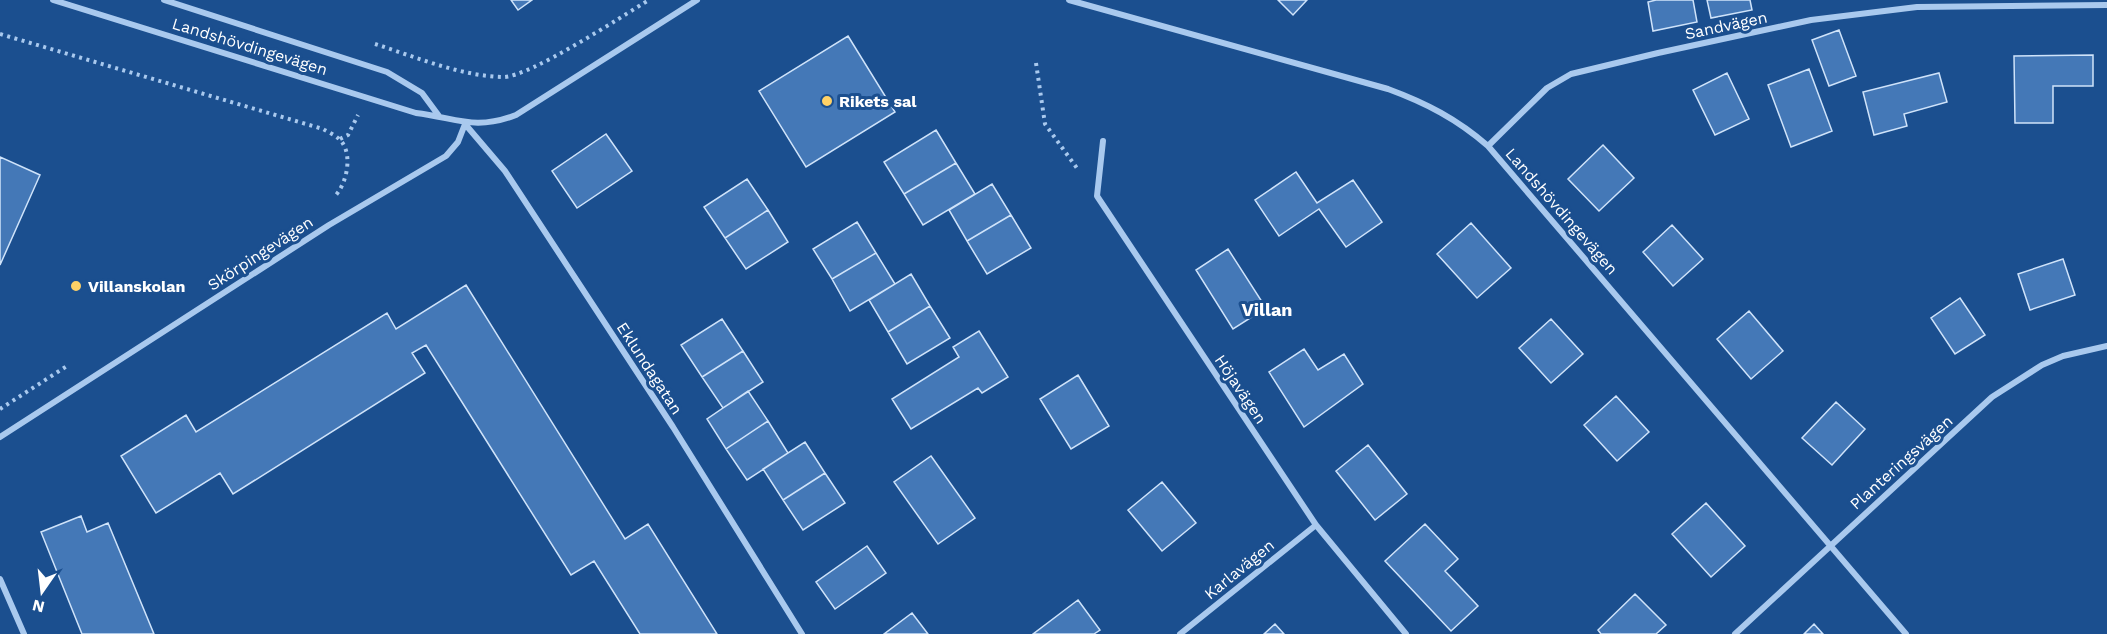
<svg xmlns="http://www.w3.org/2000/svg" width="2107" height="634" viewBox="0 0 2107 634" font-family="'Work Sans',sans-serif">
  <rect width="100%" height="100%" fill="#1b4f8f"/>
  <path fill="#4478b7" stroke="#cfe3fa" stroke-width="1.5" d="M511,0H532L518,10Z
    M1278,0H1307L1293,15Z
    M1656,0H1693L1697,22L1653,31L1648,2Z
    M1707,0H1750L1752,10L1711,18Z
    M1839,30L1856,76L1829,86L1812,40Z
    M848,36L895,112L806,167L759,91Z
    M2093,55V86H2053V123H2015L2014,56Z
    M1809,69L1832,131L1791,147L1768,85Z
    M1727,73L1749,119L1715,135L1693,90Z
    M1939,73L1947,102L1904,114L1907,126L1874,135L1863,92Z
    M936,130L956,163L904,194L884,162Z
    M606,134L632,171L577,208L552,171Z
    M1603,145L1634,178L1599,211L1568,179Z
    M0,157L40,175L0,265Z
    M956,163L975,194L923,225L904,194Z
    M1296,172L1317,203L1353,180L1382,222L1346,247L1319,209L1279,236L1255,200Z
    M747,179L768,210L725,238L704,207Z
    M992,184L1011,215L967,241L949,210Z
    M768,210L788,242L746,269L725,238Z
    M1011,215L1031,248L987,274L967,241Z
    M857,222L876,253L832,279L813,249Z
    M1471,223L1511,268L1477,298L1437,254Z
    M1672,225L1703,259L1673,286L1643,252Z
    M1228,249L1266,308L1233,329L1196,270Z
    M876,253L895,284L850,311L832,279Z
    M2063,259L2075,295L2030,310L2018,274Z
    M911,274L930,306L888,332L869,300Z
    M466,285L625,539L648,524L717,634H640L594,561L571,575L426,345L412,353L425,373L233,494L220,473L156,513L121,456L186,415L196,432L387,313L396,329Z
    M1960,298L1985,335L1955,354L1931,318Z
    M930,306L950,338L907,364L888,332Z
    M1749,311L1783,351L1751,379L1717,339Z
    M722,319L743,351L702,377L681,345Z
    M1551,319L1583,354L1551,383L1519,348Z
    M979,331L1008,377L982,393L978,388L911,429L892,399L959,357L953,347Z
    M1304,349L1318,370L1344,354L1363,384L1304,427L1269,372Z
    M743,351L763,382L723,408L702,377Z
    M1078,375L1109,426L1071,449L1040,399Z
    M748,391L768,421L726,449L707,419Z
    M1616,396L1649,432L1617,461L1584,425Z
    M1836,402L1865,429L1832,465L1802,438Z
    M768,421L788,453L747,480L726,449Z
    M805,442L825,473L783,500L763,469Z
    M1368,445L1407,494L1375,520L1336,471Z
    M931,456L975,518L938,544L894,482Z
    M825,473L845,503L803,530L783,500Z
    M1162,482L1196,523L1162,551L1128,510Z
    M1706,503L1745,546L1711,577L1672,534Z
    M81,516L87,532L108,523L154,634H82L41,532Z
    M1425,524L1458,559L1445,571L1478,606L1451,631L1385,561Z
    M867,546L886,573L835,609L816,582Z
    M1635,594L1666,625L1656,634H1601L1598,630Z
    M1078,600L1100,630L1094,634H1033Z
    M912,613L928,634H884Z
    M1275,624L1284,634H1264Z
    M1814,624L1823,634H1804Z"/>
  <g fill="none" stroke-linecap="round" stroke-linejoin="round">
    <path stroke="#a9c9ee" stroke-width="4" stroke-dasharray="3 4.5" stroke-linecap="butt" d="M0,34L323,129C328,132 335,135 339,139C354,152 347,185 334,197
      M375,44C416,57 460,76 503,77C530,77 622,16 649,0
      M1036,63L1045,124L1079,171
      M340,139L348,135L358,115
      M0,409L67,366"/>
    <path stroke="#a9c9ee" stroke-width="6" d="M53,0L416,113C457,118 474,131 516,115L697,0
      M164,0L387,72L422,93L439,116
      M1069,0L1388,89C1426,103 1457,119 1488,146L1906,634
      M465,124L505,171L673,427L802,634
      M1103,141L1097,196L1316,525L1406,634
      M1488,146L1547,88L1571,74L1658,53L1811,20L1917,7L2107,5
      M0,437L329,225L446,156L458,142L465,124
      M0,579L24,634
      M1180,634L1316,525
      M1735,634L1992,397L2042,365L2063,356L2107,346"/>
  </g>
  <g fill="#ffd166" stroke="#1b4f8f" stroke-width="2">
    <circle cx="827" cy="101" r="6"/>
    <circle cx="76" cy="286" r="6"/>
  </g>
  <g text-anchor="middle" stroke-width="6" stroke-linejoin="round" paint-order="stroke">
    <g font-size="16" fill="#fff" stroke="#1b4f8f">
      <text transform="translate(1726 25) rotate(-12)" y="6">Sandvägen</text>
      <text transform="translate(250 46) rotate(17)" y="6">Landshövdingevägen</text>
      <text transform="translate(1562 211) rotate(49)" y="6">Landshövdingevägen</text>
      <text transform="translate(260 253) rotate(-33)" y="6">Skörpingevägen</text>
      <text transform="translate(650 368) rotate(57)" y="6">Eklundagatan</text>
      <text transform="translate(1241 389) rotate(56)" y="6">Höjavägen</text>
      <text transform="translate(1901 462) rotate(-42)" y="6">Planteringsvägen</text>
      <text transform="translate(1239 569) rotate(-39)" y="6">Karlavägen</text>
    </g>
    <g font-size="16" font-weight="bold" fill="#fff" stroke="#1b4f8f" text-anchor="start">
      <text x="839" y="107">Rikets sal</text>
      <text x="88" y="292">Villanskolan</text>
    </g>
    <g font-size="18" font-weight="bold" fill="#fff" stroke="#1b4f8f">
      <text x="1267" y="316">Villan</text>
    </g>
  </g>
  <g transform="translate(42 592) rotate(194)" stroke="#1b4f8f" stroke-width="4.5" paint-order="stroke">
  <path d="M0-4.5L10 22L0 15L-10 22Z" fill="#ffffff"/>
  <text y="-9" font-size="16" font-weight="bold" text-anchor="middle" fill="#ffffff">N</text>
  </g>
</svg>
